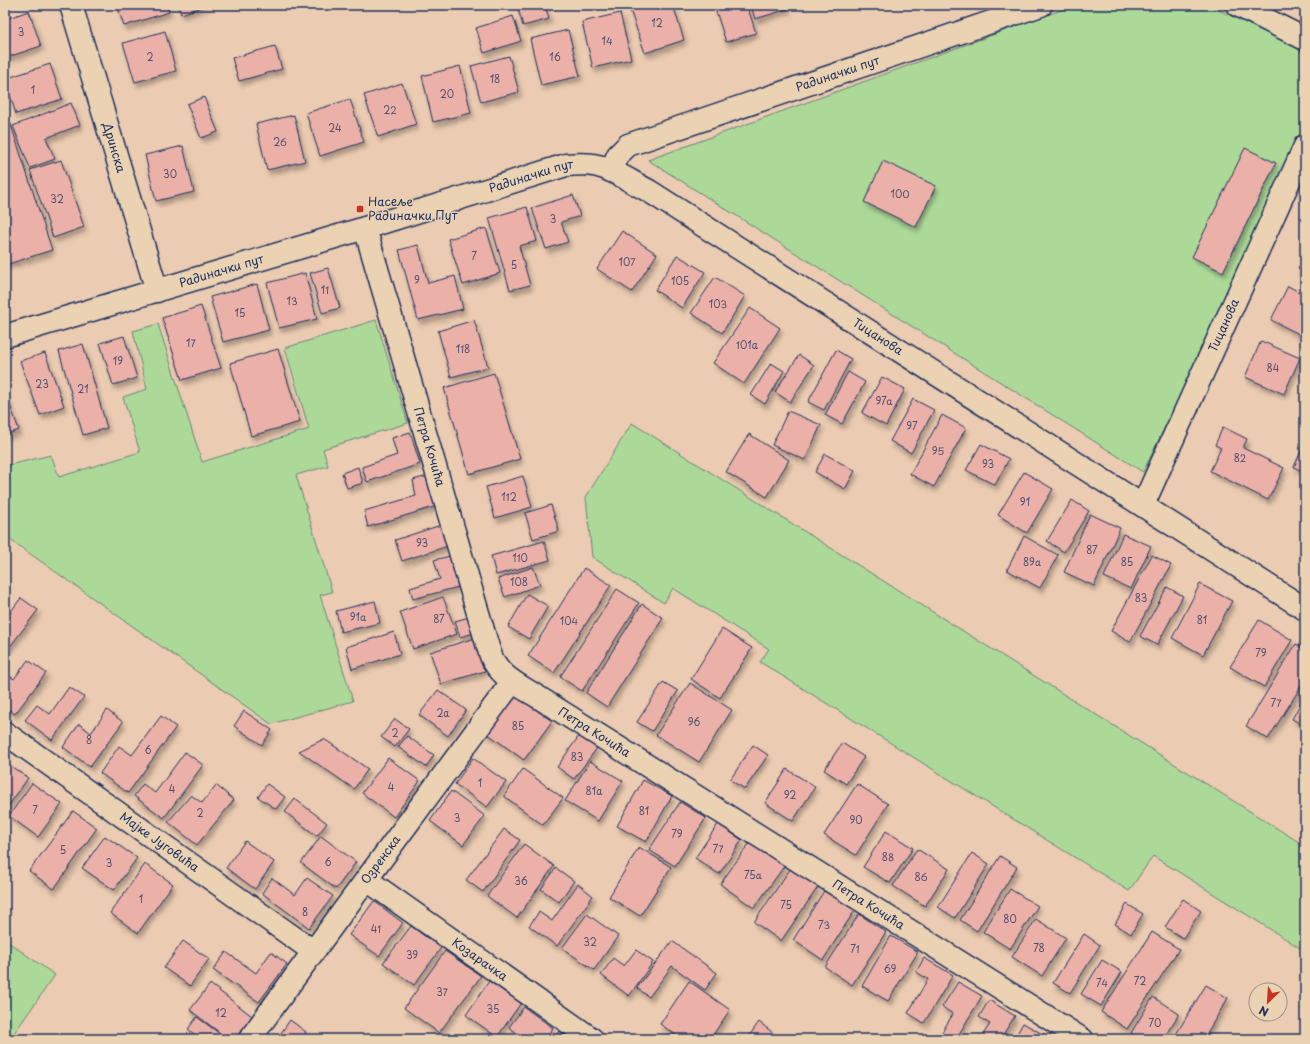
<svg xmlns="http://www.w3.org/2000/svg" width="1310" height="1044" viewBox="0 0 1310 1044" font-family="'Playpen Sans',sans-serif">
  <defs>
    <filter id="shadow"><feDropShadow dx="2.5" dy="4.5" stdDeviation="2" flood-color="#0004"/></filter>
  </defs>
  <rect width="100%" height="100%" fill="#ebcbb1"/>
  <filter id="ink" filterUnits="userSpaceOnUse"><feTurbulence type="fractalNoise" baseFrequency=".025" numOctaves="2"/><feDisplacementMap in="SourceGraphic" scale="8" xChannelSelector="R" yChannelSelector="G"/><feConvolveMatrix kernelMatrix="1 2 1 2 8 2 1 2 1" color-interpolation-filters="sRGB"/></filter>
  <g filter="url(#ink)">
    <path fill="#add998" stroke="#64847b" d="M1075,5H1208L1305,51V140L1143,472L648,160Z
      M376,320L408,423L323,449L328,466L296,475L332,592L320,595L353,701L271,724L5,536V466L51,455L59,477L140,452L123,397L147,389L133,331L158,324L202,462L309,429L285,348Z
      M632,423L1305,846V951L1153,856L1129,891L760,662L769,649L673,588L664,603L592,557L586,497Z
      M5,940L55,975L10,1039H5Z"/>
    <path fill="#ebb1a8" stroke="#1b2f5e" filter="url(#shadow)" d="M117,5H167L169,12L124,26Z
      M178,5H209L181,14Z
      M517,5H545L549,19L523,26Z
      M634,5H673L684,40L645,53L629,7Z
      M714,5H747L756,33L726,42Z
      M751,5H787L788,9L755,19Z
      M29,11L41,46L5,58V19Z
      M620,13L631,59L593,68L582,22Z
      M513,16L521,41L484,53L476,28Z
      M568,30L580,76L541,85L530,39Z
      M165,31L176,71L135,82L123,43Z
      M275,46L282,69L239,81L232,58Z
      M509,56L519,92L481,102L471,66Z
      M50,64L62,99L16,114L5,79Z
      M460,66L471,113L433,122L422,76Z
      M402,83L416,124L378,137L364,95Z
      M204,97L218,132L201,138L187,104Z
      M350,99L364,142L320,156L306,113Z
      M71,103L80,125L46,138L55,159L30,168L13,126Z
      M294,115L305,161L267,170L256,124Z
      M10,122L52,250L5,265V124Z
      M183,146L194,192L156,201L145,155Z
      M1245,148L1276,163L1223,272L1192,257Z
      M61,160L84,227L53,238L30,170Z
      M883,161L936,186L916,227L864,202Z
      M573,195L580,216L561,222L568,242L546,249L532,208Z
      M527,207L537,241L519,246L530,285L510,290L489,218Z
      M486,228L500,273L463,285L448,239Z
      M622,231L657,254L632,292L597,269Z
      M418,245L428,283L455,276L463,309L418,320L399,250Z
      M1305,254V272L1298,269Z
      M677,255L705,272L682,308L655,290Z
      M328,268L340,308L322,313L310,273Z
      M305,273L317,319L279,328L267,283Z
      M715,277L745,296L722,333L691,313Z
      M257,284L269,330L223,342L210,297Z
      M1288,286L1305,295V337L1271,320Z
      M201,306L221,368L182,380L162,318Z
      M750,308L780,328L744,384L713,363Z
      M474,320L488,367L451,377L438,331Z
      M124,336L137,378L113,385L100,343Z
      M1261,341L1300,358L1284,394L1245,377Z
      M83,344L107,428L83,435L59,351Z
      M278,349L300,422L251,436L230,363Z
      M836,350L851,359L824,410L808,402Z
      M45,353L64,406L40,415L20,361Z
      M799,355L814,365L790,402L775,392Z
      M771,363L784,371L765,404L751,395Z
      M848,372L865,382L842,424L825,415Z
      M494,373L520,459L469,474L444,388Z
      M882,377L905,389L886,426L862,413Z
      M5,391L19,430L5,435Z
      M913,399L934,410L911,453L890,441Z
      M788,411L821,425L805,460L772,445Z
      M942,415L966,428L934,487L910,474Z
      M1223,427L1247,439L1243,448L1284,468L1268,500L1210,471L1221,448L1215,445Z
      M410,432L420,464L367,482L362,467L397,455L392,438Z
      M749,434L789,460L767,497L726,472Z
      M1305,442V473L1294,467Z
      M981,444L1009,459L995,485L966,470Z
      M825,454L855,471L845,489L815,472Z
      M358,467L363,483L347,488L342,473Z
      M1024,472L1053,489L1027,533L998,515Z
      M428,476L437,506L368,527L364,511L416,496L413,480Z
      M523,476L532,507L495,518L486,487Z
      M1072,500L1089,511L1064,552L1047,541Z
      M551,505L559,531L533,539L525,513Z
      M1090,514L1120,528L1094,586L1064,572Z
      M441,525L448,546L402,561L395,540Z
      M1123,534L1151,546L1131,589L1104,577Z
      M1024,536L1058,555L1040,588L1007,570Z
      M544,541L550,560L496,575L491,556Z
      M1152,555L1171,565L1130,642L1111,631Z
      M450,556L458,587L413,599L410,588L440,579L434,560Z
      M533,567L540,585L505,597L498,579Z
      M584,568L611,585L554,673L528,656Z
      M1200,584L1232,601L1203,655L1172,638Z
      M1167,587L1183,596L1157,645L1140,636Z
      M617,589L639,603L582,691L560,677Z
      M527,594L548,606L529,639L508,627Z
      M443,597L457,634L413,649L400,612Z
      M21,598L38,610L5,653V619Z
      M375,601L380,623L341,632L336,611Z
      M642,604L663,618L607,707L586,693Z
      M473,616L477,632L460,637L455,621Z
      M1259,620L1292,640L1264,687L1230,667Z
      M722,629L752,648L720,698L691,679Z
      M394,632L400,654L352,669L346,647Z
      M475,638L485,671L441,684L430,652Z
      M1296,644L1305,650V680L1268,739L1246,726Z
      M28,660L46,673L15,714L5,707V673L14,679Z
      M663,682L678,691L652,731L637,722Z
      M690,683L732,710L699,762L656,735Z
      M69,687L84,697L52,740L25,720L37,705L50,714Z
      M438,690L466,710L448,736L419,715Z
      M512,693L552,721L524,760L484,731Z
      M1305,695V726L1292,719Z
      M107,710L123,722L90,767L63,747L79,724L91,733Z
      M244,711L272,730L262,745L234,726Z
      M161,716L176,727L128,793L100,773L119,746L132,755Z
      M395,719L409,729L395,747L381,737Z
      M407,736L434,755L426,767L398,747Z
      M579,736L597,748L574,779L557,767Z
      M324,739L368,769L354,789L299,751Z
      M842,743L864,757L846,784L824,770Z
      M753,745L768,755L745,789L730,780Z
      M185,752L203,765L164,818L134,796L143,784L155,793Z
      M388,758L420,781L394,817L362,793Z
      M473,758L506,782L487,807L455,784Z
      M590,761L623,781L598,821L565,801Z
      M5,762L28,778L6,809L5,808Z
      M523,769L563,798L543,825L504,796Z
      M787,769L815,787L793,821L765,803Z
      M643,780L672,796L646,842L617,826Z
      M32,783L62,804L38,837L9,816Z
      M267,784L285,797L276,809L258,797Z
      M857,784L888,804L856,855L824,835Z
      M216,785L234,800L197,845L168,822L191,795L202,803Z
      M451,791L485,816L463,845L430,821Z
      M295,799L327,823L317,836L285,812Z
      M680,802L706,818L675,866L649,850Z
      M73,811L97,828L54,889L29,871Z
      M718,824L742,840L719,874L695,858Z
      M504,829L520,840L483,892L466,880Z
      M886,831L913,848L890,883L863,867Z
      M105,836L137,858L114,890L82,868Z
      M321,836L356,862L336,889L301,863Z
      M245,841L274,862L255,889L226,868Z
      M751,841L785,865L754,908L720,884Z
      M524,844L554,866L517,918L487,896Z
      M639,847L671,867L640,916L609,897Z
      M917,849L949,869L925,906L893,886Z
      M972,853L989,864L955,918L938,907Z
      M1000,856L1017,867L977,931L960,920Z
      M145,864L173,884L138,933L110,913Z
      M556,868L574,881L559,902L541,889Z
      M790,869L818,887L781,941L754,922Z
      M272,878L295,895L307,878L333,896L309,928L262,893Z
      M578,884L593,896L557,946L529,926L539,912L552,921Z
      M1010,889L1038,906L1010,949L983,932Z
      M824,891L855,910L823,960L793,940Z
      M1183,899L1201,911L1183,938L1165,927Z
      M374,901L403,923L379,956L349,935Z
      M1127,904L1143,914L1131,934L1115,924Z
      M587,914L618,936L594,970L562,948Z
      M859,914L886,932L852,985L825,967Z
      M1036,919L1066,938L1042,976L1012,957Z
      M411,926L441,948L414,985L383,963Z
      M1152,932L1179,949L1127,1029L1101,1012Z
      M1084,934L1100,945L1070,993L1053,983Z
      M891,936L918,952L888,1001L862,986Z
      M183,941L209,959L190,986L164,968Z
      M672,941L717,973L705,990L672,966L649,997L637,988Z
      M636,950L653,962L629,996L601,975L613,958L624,966Z
      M445,951L481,976L439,1033L404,1008Z
      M226,952L256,973L271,952L287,964L259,1002L213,970Z
      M924,958L953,975L924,1023L908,1013L928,979L916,972Z
      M1102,960L1122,972L1101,1006L1081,994Z
      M489,981L521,1003L497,1037L466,1015Z
      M689,981L730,1010L710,1039H682L660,1024Z
      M958,982L982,996L956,1039H938L953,1014L942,1007Z
      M210,984L252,1016L235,1039H228L190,1010Z
      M1206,985L1228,998L1207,1033L1216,1039H1173Z
      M1153,997L1179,1014L1163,1039H1140L1131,1033Z
      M989,1000L1015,1016L1000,1039H980L990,1024L979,1017Z
      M524,1007L553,1028L545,1039H525L509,1027Z
      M197,1017L227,1039H200L188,1029Z
      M290,1020L306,1032L301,1039H277Z
      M759,1022L773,1033L769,1039H747Z
      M1023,1023L1046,1036L1044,1039H1014Z
      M559,1031L570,1039H553Z"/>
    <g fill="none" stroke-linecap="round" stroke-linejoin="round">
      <g stroke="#1b2f5e" stroke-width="25">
        <g id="minor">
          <path id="s1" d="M71,5L157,291"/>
          <path d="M1237,5L1305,39"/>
          <path id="s2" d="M611,171L618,155L628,145L1041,5"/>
          <path id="s3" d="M365,228L488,647C490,652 491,658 494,662C504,679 522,687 538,697L1082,1039"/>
          <path id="s4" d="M5,336L365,228L566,165C576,164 587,163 598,166C615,170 633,183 649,191L1305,609"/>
          <path id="s5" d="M1143,505L1305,146"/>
          <path id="s6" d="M5,733L313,951"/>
          <path id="s7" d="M367,880L592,1039"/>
          <path id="s8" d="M250,1039C336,919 425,801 512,682"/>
        </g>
      </g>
      <use href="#minor" stroke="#ebd2b3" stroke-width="22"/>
    </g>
  </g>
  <rect fill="#c8321e" stroke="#ebd2b3" stroke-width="1.5" x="356" y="205" width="8" height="8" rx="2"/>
  <g text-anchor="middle" stroke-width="3" stroke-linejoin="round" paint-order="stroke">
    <g font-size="10" fill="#4f5070">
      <text x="657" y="27">12</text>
      <text x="21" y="36">3</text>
      <text x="607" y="45">14</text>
      <text x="150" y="61">2</text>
      <text x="555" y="61">16</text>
      <text x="495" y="83">18</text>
      <text x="33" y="94">1</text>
      <text x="447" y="98">20</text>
      <text x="390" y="114">22</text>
      <text x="335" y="132">24</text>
      <text x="280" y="146">26</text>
      <text x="170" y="178">30</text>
      <text x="900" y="198">100</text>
      <text x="57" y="203">32</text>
      <text x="553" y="223">3</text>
      <text x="474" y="260">7</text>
      <text x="627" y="266">107</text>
      <text x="514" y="269">5</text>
      <text x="417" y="284">9</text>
      <text x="680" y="285">105</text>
      <text x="325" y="294">11</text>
      <text x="292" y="305">13</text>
      <text x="718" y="308">103</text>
      <text x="240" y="317">15</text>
      <text x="191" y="347">17</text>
      <text x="747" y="349">101a</text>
      <text x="463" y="353">118</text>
      <text x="118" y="365">19</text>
      <text x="1273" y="372">84</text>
      <text x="42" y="388">23</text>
      <text x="83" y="393">21</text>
      <text x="884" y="405">97a</text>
      <text x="912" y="430">97</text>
      <text x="938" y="455">95</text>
      <text x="1240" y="462">82</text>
      <text x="988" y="468">93</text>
      <text x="509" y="501">112</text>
      <text x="1025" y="506">91</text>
      <text x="422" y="547">93</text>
      <text x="1092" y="554">87</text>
      <text x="520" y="562">110</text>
      <text x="1032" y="566">89a</text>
      <text x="1127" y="566">85</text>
      <text x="519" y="586">108</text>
      <text x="1141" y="602">83</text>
      <text x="358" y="621">91a</text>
      <text x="439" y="623">87</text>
      <text x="1202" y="624">81</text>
      <text x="569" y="625">104</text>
      <text x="1261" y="657">79</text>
      <text x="1276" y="707">77</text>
      <text x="443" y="717">2a</text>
      <text x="694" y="726">96</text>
      <text x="518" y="730">85</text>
      <text x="395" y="737">2</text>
      <text x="89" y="744">8</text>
      <text x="148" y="754">6</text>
      <text x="577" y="761">83</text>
      <text x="480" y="787">1</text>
      <text x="391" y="791">4</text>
      <text x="172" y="793">4</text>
      <text x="594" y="795">81a</text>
      <text x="790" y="799">92</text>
      <text x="35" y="814">7</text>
      <text x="644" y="815">81</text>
      <text x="200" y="817">2</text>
      <text x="457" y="822">3</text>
      <text x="856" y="824">90</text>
      <text x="677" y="838">79</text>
      <text x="718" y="853">77</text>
      <text x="63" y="854">5</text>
      <text x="888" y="861">88</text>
      <text x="328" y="866">6</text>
      <text x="109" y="867">3</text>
      <text x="753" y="879">75a</text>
      <text x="921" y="881">86</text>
      <text x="521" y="885">36</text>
      <text x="141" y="903">1</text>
      <text x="786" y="909">75</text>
      <text x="305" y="916">8</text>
      <text x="1010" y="923">80</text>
      <text x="824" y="929">73</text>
      <text x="376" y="933">41</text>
      <text x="590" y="946">32</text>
      <text x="1039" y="952">78</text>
      <text x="855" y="953">71</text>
      <text x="412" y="959">39</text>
      <text x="890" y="973">69</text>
      <text x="1140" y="985">72</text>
      <text x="1102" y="987">74</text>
      <text x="442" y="996">37</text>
      <text x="493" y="1013">35</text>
      <text x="221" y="1017">12</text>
      <text x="1155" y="1027">70</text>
    </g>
    <g font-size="12" fill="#1b2f5e" stroke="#ebd2b3">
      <text dy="4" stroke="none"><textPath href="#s2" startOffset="253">Радиначки пут</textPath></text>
      <text dy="4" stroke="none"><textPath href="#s1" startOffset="149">Дринска</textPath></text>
      <text dy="4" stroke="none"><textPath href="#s4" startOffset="550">Радиначки пут</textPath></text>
      <text dy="4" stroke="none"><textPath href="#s4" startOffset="226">Радиначки пут</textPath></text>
      <text dy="4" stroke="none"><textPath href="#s5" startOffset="197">Тицанова</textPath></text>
      <text dy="4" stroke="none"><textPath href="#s4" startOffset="947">Тицанова</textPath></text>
      <text dy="4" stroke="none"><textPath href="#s3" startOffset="228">Петра Кочића</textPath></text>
      <text dy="4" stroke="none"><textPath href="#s3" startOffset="576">Петра Кочића</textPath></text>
      <text dy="4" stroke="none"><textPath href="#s6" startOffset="189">Мајке Југовића</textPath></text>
      <text dy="4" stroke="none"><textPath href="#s8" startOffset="222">Озренска</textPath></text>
      <text dy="4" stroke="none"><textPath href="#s3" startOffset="900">Петра Кочића</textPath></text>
      <text dy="4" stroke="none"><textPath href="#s7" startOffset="138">Козарачка</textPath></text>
    </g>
    <g font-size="12" fill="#1b2f5e" stroke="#ebd2b3" text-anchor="start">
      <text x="368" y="206">Насеље<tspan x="368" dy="14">Радиначки Пут</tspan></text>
    </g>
  </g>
  <rect width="1310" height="1044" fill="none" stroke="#ebd2b3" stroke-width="20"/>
  <rect x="10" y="10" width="1290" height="1024" fill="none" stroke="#1b2f5e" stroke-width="1.5" filter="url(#ink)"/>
  <g transform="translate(1268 1002) rotate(205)"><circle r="19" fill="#ebd2b3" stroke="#989191"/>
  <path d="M0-3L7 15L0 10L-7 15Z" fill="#c8321e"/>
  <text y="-6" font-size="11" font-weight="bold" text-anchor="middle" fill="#1b2f5e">N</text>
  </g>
</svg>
